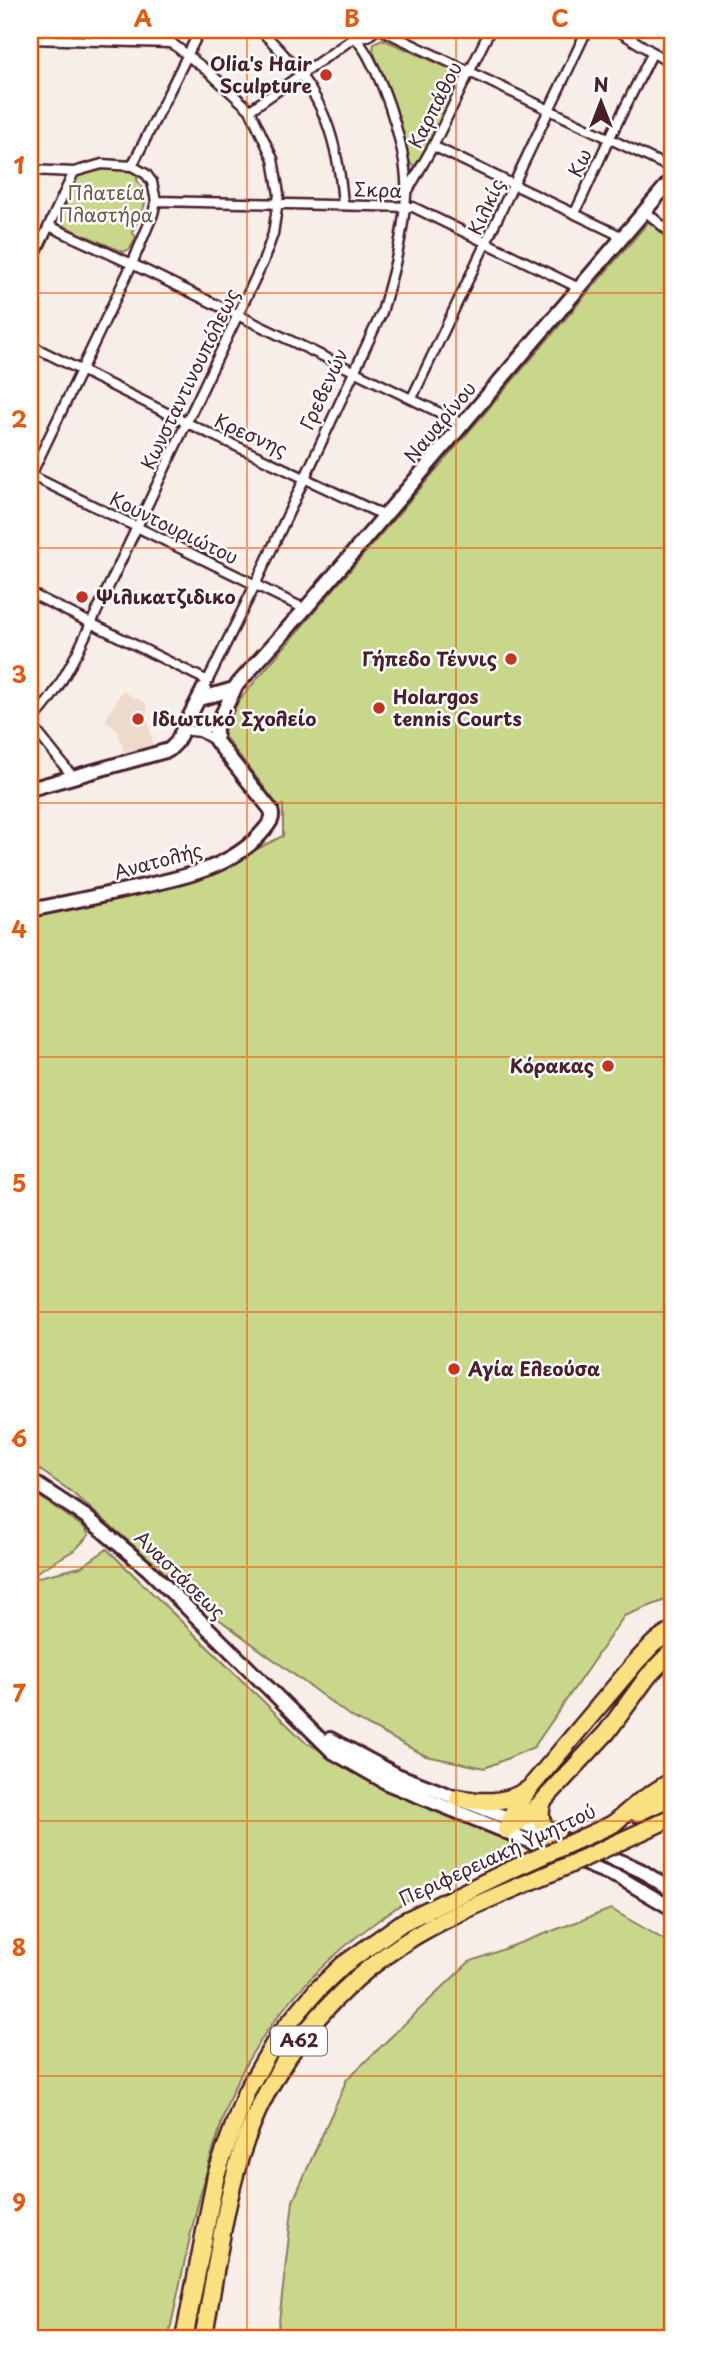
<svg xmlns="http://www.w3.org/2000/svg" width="703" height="2369" viewBox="0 0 703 2369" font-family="'Playpen Sans',sans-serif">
  <rect width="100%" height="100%" fill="#f7eee8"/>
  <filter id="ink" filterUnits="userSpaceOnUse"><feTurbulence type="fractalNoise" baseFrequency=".0143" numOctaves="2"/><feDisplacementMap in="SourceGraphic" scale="14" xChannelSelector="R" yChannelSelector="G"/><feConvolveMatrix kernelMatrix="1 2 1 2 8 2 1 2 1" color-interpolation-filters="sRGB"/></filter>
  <g filter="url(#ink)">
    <path fill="#eedacc" d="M122,691L147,704V715L153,745L124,753L118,731L105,721Z"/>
    <path fill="#c9d78b" stroke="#8a7b5b" stroke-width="2" d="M382,39L463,74L420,163L411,166L392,96L373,51L374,43Z
      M109,168L138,173L137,180C153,201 142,211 132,232L136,237L130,249L123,252L61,225L60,218L77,176L94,169Z
      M651,219L673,238V1597L624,1616L534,1747L485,1768L426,1756L350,1716L220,1620L69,1490L30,1463V914L200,878L283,836V805L279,807L225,737L224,731L239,700Z
      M30,1490L85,1528L89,1535L76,1549L30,1576Z
      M107,1549L304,1741L408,1800L524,1844C487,1860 448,1875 414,1896C338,1944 269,2009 232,2092C225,2107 222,2123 217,2138C195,2203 183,2272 168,2339H30V1579L81,1567Z
      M611,1909L673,1945V2339H277L293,2201L347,2079L469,1962Z"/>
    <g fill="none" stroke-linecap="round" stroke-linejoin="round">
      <g stroke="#4a1f2b" stroke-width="13">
        <path id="street" d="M260,30C317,84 337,126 343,204
          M382,30L673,169
          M617,30L673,65
          M355,37L368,36L376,30
          M30,39L171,43
          M250,110L355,37
          M433,146L623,237
          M132,166L200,30
          M30,170L74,172L102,164L132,166L146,174L152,182L156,201L153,214L132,264L30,477
          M406,194L433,146L490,30
          M156,201L413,207L579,288
          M645,211L673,235
          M575,213L609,139L653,52
          M49,226L132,264L463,424
          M30,266L74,172
          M30,345L187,423L385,516
          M412,398L587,30
          M30,475L305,609
          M30,593L208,681
          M204,688L255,585L382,312C393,274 403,236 406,196C409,157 387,90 368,56C363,46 355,38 349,30
          M192,713L195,723L205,728L216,727
          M30,722C51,702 63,679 77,653L263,262L273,234L279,194L273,159L250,110L210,73L155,30
          M30,723L73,777
          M183,730L200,732L216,741"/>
      </g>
      <g stroke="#4a1f2b" stroke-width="18">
        <path id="secondary" d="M199,699L234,689
          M30,789L169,750L176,743L204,688
          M30,910C61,904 93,897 125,890C175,879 231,871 265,829C270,822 274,819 271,810L216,741V727L236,686L305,609L673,178
          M30,1480L85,1516L148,1569L333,1752L389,1784L622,1879L673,1909
          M330,1739L397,1775L627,1864L642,1871L673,1891"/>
      </g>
      <g stroke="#4a1f2b" stroke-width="21">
        <path id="highway" d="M458,1798C482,1803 505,1804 527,1790
          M543,1801C538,1816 541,1826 553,1836
          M637,1813L673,1796
          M613,1824L639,1802L673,1780
          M506,1830L515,1808L529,1789L636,1662L653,1644L673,1630
          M506,1830L525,1818L543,1801L607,1732L648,1676L673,1650
          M643,1831L673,1817
          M184,2339L216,2175L246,2092L279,2035L317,1990L343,1965L403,1922L506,1872
          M203,2339C215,2279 222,2216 240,2157C269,2064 332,1986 415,1936C461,1909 512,1890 560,1869"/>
      </g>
      <use href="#street" stroke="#fff" stroke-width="8"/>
      <use href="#secondary" stroke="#fff" stroke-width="12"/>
      <use href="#highway" stroke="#f9e181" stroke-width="16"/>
      <g stroke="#4a1f2b" stroke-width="21" stroke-linecap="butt">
        <path id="highway-bridge" d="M560,1869L643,1831
          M506,1872L613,1824"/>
      </g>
      <use href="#highway-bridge" stroke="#f9e181" stroke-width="16"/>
    </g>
  </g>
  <path fill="none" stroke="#e8590c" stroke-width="2" stroke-opacity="0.55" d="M247,30V2339M456,30V2339M30,293H673M30,548H673M30,803H673M30,1057H673M30,1312H673M30,1567H673M30,1821H673M30,2076H673"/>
  <g fill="#c8321e" stroke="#fff" stroke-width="2.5">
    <circle cx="326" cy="75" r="7"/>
    <circle cx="82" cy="597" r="7"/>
    <circle cx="511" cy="659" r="7"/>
    <circle cx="379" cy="708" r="7"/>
    <circle cx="138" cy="719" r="7"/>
    <circle cx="608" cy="1066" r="7"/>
    <circle cx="454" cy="1369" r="7"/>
  </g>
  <g text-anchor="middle" stroke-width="5" stroke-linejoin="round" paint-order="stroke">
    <rect fill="#fff" stroke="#80626b" stroke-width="2" x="271" y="2026.5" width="56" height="29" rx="5"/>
    <g font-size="18" font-weight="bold" fill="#4a1f2b">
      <text x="299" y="2047">Α62</text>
    </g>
    <g font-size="19" font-weight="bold" fill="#4a1f2b" stroke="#fff" text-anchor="start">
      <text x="312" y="71" text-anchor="end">Olia's Hair<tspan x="312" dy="22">Sculpture</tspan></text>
      <text x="96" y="604">Ψιλικατζιδικο</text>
      <text x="497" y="666" text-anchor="end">Γήπεδο Τέννις</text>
      <text x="393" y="704">Holargos<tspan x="393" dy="22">tennis Courts</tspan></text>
      <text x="152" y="726">Ιδιωτικό Σχολείο</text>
      <text x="594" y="1073" text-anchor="end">Κόρακας</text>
      <text x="468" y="1376">Αγία Ελεούσα</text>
    </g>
    <g font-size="19" fill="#4a1f2b" stroke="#fff">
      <text transform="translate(435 105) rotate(-63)" y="7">Καρπάθου</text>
      <text transform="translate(580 163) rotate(-65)" y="7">Κω</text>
      <text transform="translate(378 190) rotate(2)" y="7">Σκρα</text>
      <text transform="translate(486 207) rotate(-65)" y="7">Κιλκίς</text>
      <text transform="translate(190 379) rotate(-64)" y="7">Κωνσταντινουπόλεως</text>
      <text transform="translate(324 389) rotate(-65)" y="7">Γρεβενών</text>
      <text transform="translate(440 422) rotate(-50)" y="7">Ναυαρίνου</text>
      <text transform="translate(251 435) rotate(24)" y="7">Κρεσνης</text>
      <text transform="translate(174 528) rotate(26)" y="7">Κουντουριώτου</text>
      <text transform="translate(158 861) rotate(-15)" y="7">Ανατολής</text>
      <text transform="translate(180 1575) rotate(44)" y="7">Αναστάσεως</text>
      <text transform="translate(497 1855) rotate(-25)" y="7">Περιφερειακή Υμηττού</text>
    </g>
    <g font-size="19" fill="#705648" stroke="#fff">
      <text x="106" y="200">Πλατεία<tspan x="106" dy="22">Πλαστήρα</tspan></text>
    </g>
  </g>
  <rect width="703" height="2369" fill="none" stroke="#fff" stroke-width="77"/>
  <g transform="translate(601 102)" stroke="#ffffff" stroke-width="5" paint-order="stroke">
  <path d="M0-5L12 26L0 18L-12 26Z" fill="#4a1f2b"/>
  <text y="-10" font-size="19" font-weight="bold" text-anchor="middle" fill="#4a1f2b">N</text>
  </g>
  <rect x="38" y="38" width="626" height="2292" fill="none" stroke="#e8590c" stroke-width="2.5"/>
  <g font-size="23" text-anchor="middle" font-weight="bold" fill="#e8590c">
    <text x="143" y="27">A</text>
    <text x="352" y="27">B</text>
    <text x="560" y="27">C</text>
    <text x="19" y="174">1</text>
    <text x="19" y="428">2</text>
    <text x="19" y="683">3</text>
    <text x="19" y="938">4</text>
    <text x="19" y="1192">5</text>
    <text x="19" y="1447">6</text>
    <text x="19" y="1702">7</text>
    <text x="19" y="1956">8</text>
    <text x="19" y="2211">9</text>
  </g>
</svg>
